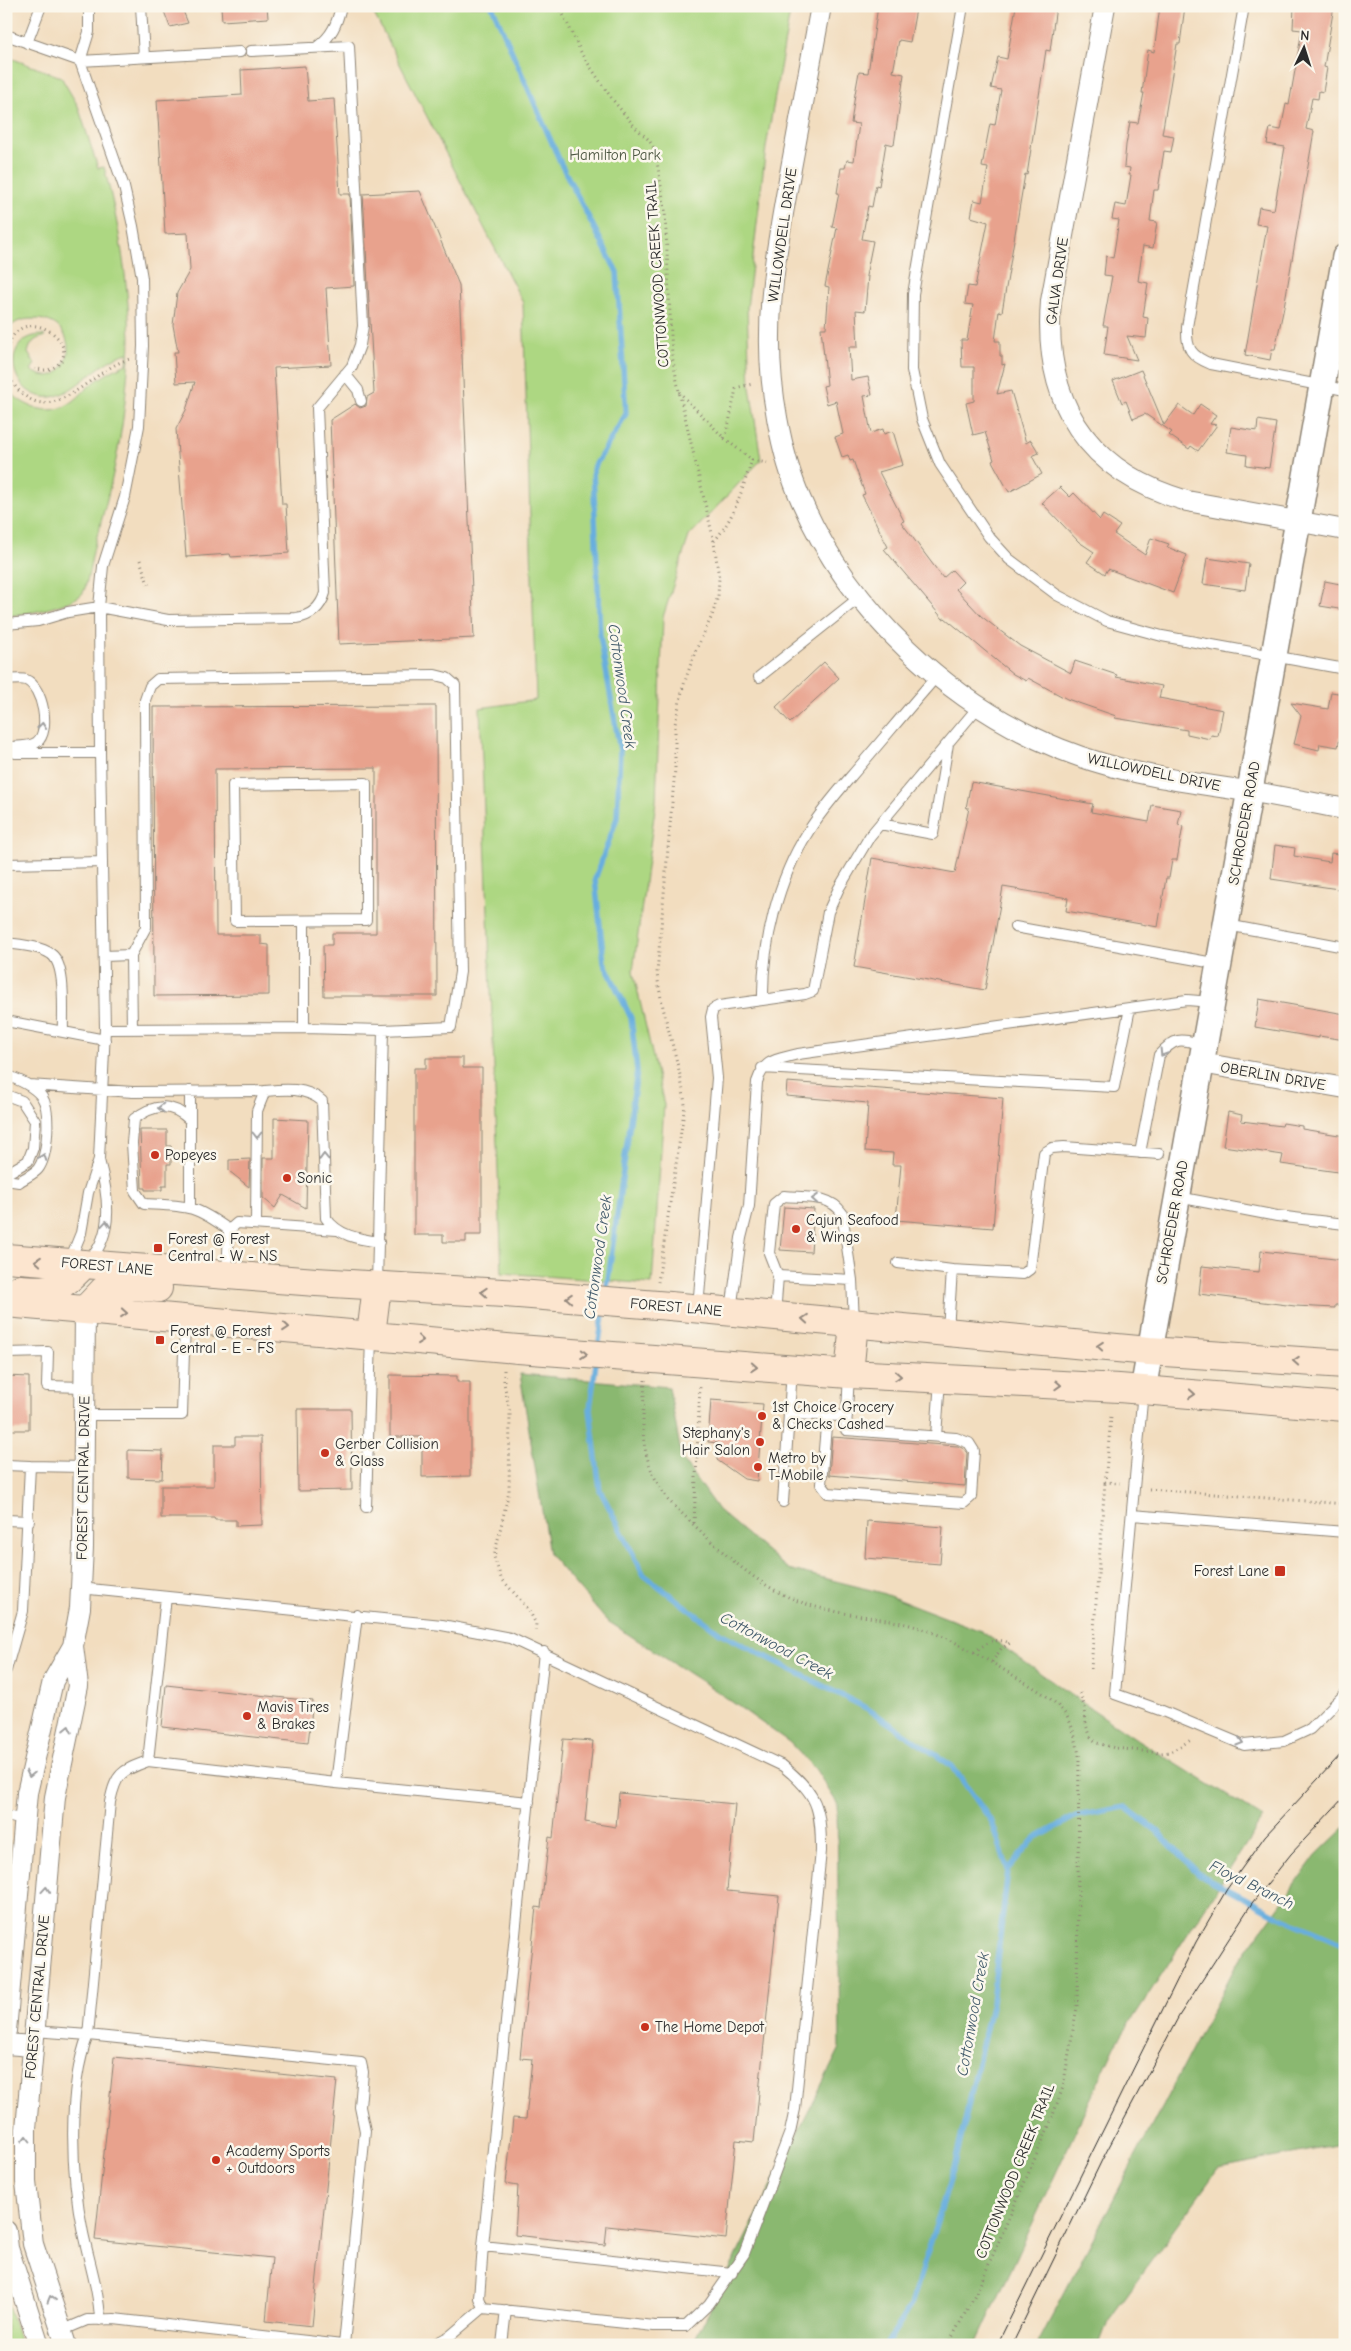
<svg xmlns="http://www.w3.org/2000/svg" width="1351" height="2351" viewBox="0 0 1351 2351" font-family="'Comic Neue',sans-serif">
  <rect width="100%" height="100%" fill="#fbf7ec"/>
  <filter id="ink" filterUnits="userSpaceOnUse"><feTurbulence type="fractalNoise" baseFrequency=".02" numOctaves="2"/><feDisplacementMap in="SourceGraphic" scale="10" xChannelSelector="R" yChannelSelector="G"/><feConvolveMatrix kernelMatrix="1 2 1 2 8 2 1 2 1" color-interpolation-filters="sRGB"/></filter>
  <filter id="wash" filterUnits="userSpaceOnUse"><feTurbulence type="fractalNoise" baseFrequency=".0096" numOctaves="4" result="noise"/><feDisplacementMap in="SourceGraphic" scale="20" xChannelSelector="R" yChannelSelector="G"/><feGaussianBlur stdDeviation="1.12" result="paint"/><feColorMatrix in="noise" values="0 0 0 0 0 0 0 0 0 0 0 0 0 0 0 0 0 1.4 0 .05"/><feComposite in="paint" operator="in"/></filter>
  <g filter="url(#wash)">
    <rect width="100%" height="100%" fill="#f2ddbf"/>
    <path fill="#add782" stroke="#6c8156" d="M370,6H791L766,147L747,308L750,387L761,460L689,536L663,617L656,801L633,971L664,1105L652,1284L502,1273L480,708L536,700L523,303Z
      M6,59H13L61,77L78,106L98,168L104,167C119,223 128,280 130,338C130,352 128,366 127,380C123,436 111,489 95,543C92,553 87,589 82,594C69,606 24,615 6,616V388C21,405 47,418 69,404C76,400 81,394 87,388C99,378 112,370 127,364L128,353C98,359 71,401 44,397C7,392 1,334 44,335V337C34,338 30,344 28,353L35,364L31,370C70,398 89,318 33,319C21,319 14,322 6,331Z
      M6,2300L21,2345H6Z"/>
    <path fill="#8ab870" stroke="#5a724e" d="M520,1374L669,1387L682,1459L718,1510L788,1569L879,1592L981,1631L1064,1690L1138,1740L1263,1818L1115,2046L976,2345H692L840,2048L837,1803L816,1770L789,1742L715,1690L606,1620L549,1554Z
      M1345,1827V1968L1341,1970L1345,1983V2144L1218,2168L1108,2321L1099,2345H1037L1235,1967L1316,1855Z"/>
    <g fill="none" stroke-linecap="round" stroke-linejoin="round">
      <path stroke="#68aede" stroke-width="5.5" d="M492,6L562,166L617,272L626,414L593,469L600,635L620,751L617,818L595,879L604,962L631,1018L637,1071L606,1294
        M598,1349L604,1308
        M596,1363L590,1409L600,1490L644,1575L720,1633L868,1709L952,1766L992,1822L1008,1870L992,2002L955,2164L911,2305L886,2345
        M1008,1870L1033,1840L1076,1816L1125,1807L1156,1830L1199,1874L1279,1916L1345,1945"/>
    </g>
    <g id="blocks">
      <path fill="#e8a28d" d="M162,6H181L188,23L170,27Z
        M221,6H267L268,18L222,21Z
        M878,6H904L916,9L910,42L899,40L893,72L904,74L894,145L886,143L879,186L876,185L872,207L868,206L862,239L873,241L866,276H868L865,311L856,310L858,347H849L851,380L868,377L872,395L864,396L871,433L883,429L884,434L893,431L903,465L879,472L904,521L901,522L943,578L952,570L963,582L956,589L981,616L1020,646L1071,673L1075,661L1117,675L1116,677L1162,686L1159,698L1223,710L1218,736L1211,735L1210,739L1187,734V730L1115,718L1116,716L1067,699L1028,678L1026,681L1013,674L945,618L943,619L884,549L888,547L862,495L865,494L853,460L850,461L848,455L842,457L835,437L843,434L836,401L827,404L823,386L827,385L821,328H826L829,287L825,286L837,228L832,227L839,193H837L841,168H845L847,160L854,161L859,124L851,123L855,94L859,72L868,73Z
        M1016,6H1056L1050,51L1046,50L1027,175L1025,174L1002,312L999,311L995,341H1000V356H1002V365L1005,364L997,394L1011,391L1026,443L1031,440L1039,453L1032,456L1042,474L1009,492L992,461L994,460L985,432L973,435L966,403L974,401V367H962L961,340H967L973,305L965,304L968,286L975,287L988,222L971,217L974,200L982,202L988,168L982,167L985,150L990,124L995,125L1001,90L991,88L998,57L1007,59Z
        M1160,6H1185L1180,44H1177L1162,134L1174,136L1171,152L1164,151L1158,190H1154L1150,221L1157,222L1153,248L1143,246L1138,281L1148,283L1143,317L1148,318L1146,338L1127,336L1137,360L1104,355L1108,326H1103L1112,276L1104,275L1106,256L1113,258L1119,220L1112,219L1115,204L1126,206L1131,175H1129L1130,168L1124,167L1126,145L1130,122L1138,123L1144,93H1142L1148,50L1154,52Z
        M1294,6H1334L1324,67L1327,68L1323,92L1319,91L1318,99L1312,98L1306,129L1314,131L1284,307L1275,349H1272L1270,360L1245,355L1267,226L1256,224L1259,207L1274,210L1285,147L1267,144L1270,128L1281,130L1286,104L1289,105L1302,30L1293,29Z
        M305,66L308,101L334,99L340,194H350L354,286L326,288L331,365L274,368L282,504H286L289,553L231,557L230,554L186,557L176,429L186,410L195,382L176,383L174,352H178L173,325L177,293L190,270L188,233L165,234L157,100L242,95L241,70Z
        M420,191L459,285L474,638L339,644L330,420L355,404L360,408L366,406L367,397L374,393L363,194Z
        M1141,370L1164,425L1179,405L1193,415L1200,404L1216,415L1210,424L1217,425L1198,451L1191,446L1189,449L1169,435L1172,432L1145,414L1133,419L1126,401L1122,403L1113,381Z
        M1258,420L1276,423L1269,468L1246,465L1247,455L1227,452L1231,427L1257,431Z
        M1060,487L1070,497L1074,493L1100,520L1103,515L1120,526L1114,534L1145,555L1151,538L1169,544L1167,547L1187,555L1173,593L1108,569L1105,574L1087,562L1094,552L1079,542L1042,503Z
        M1207,558L1249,564L1245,590L1203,584Z
        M1325,581L1345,585V610L1320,606Z
        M824,662L839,678L790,723L776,707Z
        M1331,692L1345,694V715L1338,747L1320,744L1319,750L1294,744L1301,716L1291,703L1328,709Z
        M436,706L437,996H324L323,945H332V933H376V768L215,769L216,935H261V944L269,945V995L154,996L153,707Z
        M971,782L1093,804L1091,812L1149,822L1152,805L1181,810L1178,825L1183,826L1177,860H1172L1169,878H1166L1158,927L1066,911L1068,898L1003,887L985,990L854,967L872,858L955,873L969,808H966Z
        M1275,845L1295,848L1294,856L1330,862L1331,853L1345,855V890L1271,879Z
        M1259,999L1345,1014V1040L1319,1036V1038L1255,1027Z
        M426,1058H463V1068H482V1235H466V1242H443V1235H414V1068H426Z
        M787,1082L1003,1098L993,1228L896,1220L901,1165H892L893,1153L865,1151L868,1103L786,1096Z
        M1228,1112L1242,1115L1241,1121L1282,1126L1283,1123L1302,1126V1129L1345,1136V1173L1281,1164L1283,1155L1223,1146Z
        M274,1118L308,1120L306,1208L283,1195L275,1208L263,1198V1158H274Z
        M140,1130H167V1146H171V1164H167V1186H162V1190H145V1188H142Z
        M250,1159L249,1187L229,1171V1160Z
        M784,1207L814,1209L811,1252L780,1250Z
        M1261,1251L1344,1260L1345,1305H1335V1308L1295,1306L1199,1294L1202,1266L1259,1272Z
        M390,1375L457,1376V1382H470V1476L422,1477V1437H390Z
        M6,1376L29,1377V1430H6Z
        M711,1400L763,1404L757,1481L744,1479L717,1460L718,1443L708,1442Z
        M297,1409H351L352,1490L298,1491Z
        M235,1437H261L262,1525L236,1526V1520H215L214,1518H161V1486H214V1445H235Z
        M832,1437L958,1446L964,1449L967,1453L965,1486L829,1475Z
        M128,1450L163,1451L162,1479L128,1478Z
        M867,1521L943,1527L940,1564L865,1558Z
        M166,1685L313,1701L308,1743L162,1727Z
        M563,1739L593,1741L585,1822L616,1827L619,1793L735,1804L727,1891L779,1896L754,2142L736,2140L726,2239L607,2226L605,2245L515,2235L518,2186L506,2184L513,2118L526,2119L532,2059L520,2058L536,1907L541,1908L549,1837L553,1838Z
        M114,2057L337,2080L312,2326L266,2321L272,2258L95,2240Z"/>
    </g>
  </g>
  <g filter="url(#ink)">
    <use href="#blocks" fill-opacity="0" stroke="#8e8475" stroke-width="1"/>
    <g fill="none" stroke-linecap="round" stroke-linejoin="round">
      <g stroke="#8e8475" stroke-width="12">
        <path id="service" d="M141,6L144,57
          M963,6L913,294L912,370L922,419L940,464L989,537L1009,559L1057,595L1107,621L1162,636L1345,669
          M1244,6L1187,327C1186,349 1191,356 1211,364L1345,390
          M6,35L80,61L89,32V6
          M27,43L41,6
          M317,47C332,36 337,24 341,6
          M345,374L358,390L361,401
          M6,624L38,621L68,612L99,607L168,620L296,618C311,616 321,607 325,593L317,408L352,366L360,345L363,326L349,46L251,51
          M759,677L860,597
          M6,680C12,680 21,678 26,680C43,687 51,731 37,742C29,748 16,746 6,747
          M15,753H100
          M366,783V920L235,921L233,785Z
          M880,824L933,834L948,744
          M6,864L102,862
          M1227,925L1345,947
          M1015,927L1219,964
          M6,943C20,945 40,946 51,954C67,965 62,1014 63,1032
          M131,955L132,1029
          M104,956L131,955L146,927L145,700L150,686L158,679L435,675L447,678L455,685L460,972L451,1027L383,1030L377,1285
          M763,1000C762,944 778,879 808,832C824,806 845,784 865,760C889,732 912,704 937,676
          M6,1021L105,1040
          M304,1028L383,1030
          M105,1029L304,1028V921
          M762,1068L1114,1087L1130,1008
          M6,1075C19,1080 34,1086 42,1097C51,1111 48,1156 38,1169C34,1174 24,1178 19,1182L6,1180
          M29,1085L133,1092L265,1091
          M6,1095L22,1101L35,1121L33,1148L28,1161L6,1174
          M190,1120V1091
          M1140,1153L1159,1055C1176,1036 1181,1039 1204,1045
          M1178,1197L1277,1216L1345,1224
          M190,1206V1120C170,1102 154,1104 134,1119L132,1143L135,1191L144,1204C187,1206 193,1204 229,1230L227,1275
          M256,1224L257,1111L265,1091C285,1089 306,1087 322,1101L326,1218C338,1236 359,1239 379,1242
          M229,1230L237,1223L337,1230
          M70,1260L81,1233L88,1193L99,1159L105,1029L100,753L99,607L103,566L125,497L139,426L143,346L142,278L133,226L124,187L80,61L240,52
          M89,1260C115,1234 108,1193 99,1160
          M898,1263L952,1270
          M778,1276L769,1253L774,1204L784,1196C804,1198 830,1194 842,1213L852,1280
          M698,1308L717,1078L711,1017L713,1009L719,1006L805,994L813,991L828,912L839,888L870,836L979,706
          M731,1310L741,1238L749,1206L757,1082C765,1058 776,1060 798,1054L1187,1000L1212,1002
          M775,1315L778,1276L852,1280L854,1322
          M948,1330L952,1270L1023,1274L1030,1269L1044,1153L1052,1148L1064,1147L1159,1154
          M6,1353L48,1352L47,1386L84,1387
          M1143,1391L1115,1694L1160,1710L1244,1745L1284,1741L1310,1729L1345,1694
          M789,1414L847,1416
          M84,1415H182L185,1320
          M827,1415L821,1484L828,1493L964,1503L971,1497L974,1451L969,1443L956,1438L846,1430L849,1374
          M936,1436L940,1380
          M6,1465L30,1466
          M783,1502L792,1370
          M366,1507L371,1336
          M1132,1515L1345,1532
          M6,1520L29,1521
          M80,1588L442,1625L510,1638L783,1766C817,1794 821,1807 821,1851L795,2109L790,2132L744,2254L709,2304L686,2326H654L483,2308L450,2336L433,2345
          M166,1597L148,1761L336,1783L529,1802
          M6,1670L23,1611L30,1466L83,1467
          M336,1783L357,1615
          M6,1816L24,1820
          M34,2031L88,2035L110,1802C116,1773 121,1771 148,1761
          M483,2246L732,2273
          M483,2308L479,2298L483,2246L544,1652
          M100,2320C99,2291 89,2261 83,2233C71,2175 67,2090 88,2035L361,2063L363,2072L360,2107L365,2131L344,2345
          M61,2331L87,2320L114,2319L342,2345
          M502,2345L506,2310"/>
      </g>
      <g stroke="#8e8475" stroke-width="22">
        <path id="minor" d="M821,6C810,64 800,121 789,179C780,230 770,282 770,335C769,386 780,453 801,500C849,610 949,704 1060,749C1119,773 1184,782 1247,791C1280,796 1312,803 1345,809
          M1105,6L1051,301C1043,403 1087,472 1187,501L1345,530
          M1201,1063L1345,1088
          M6,2031L27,1793L53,1681L73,1646
          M6,2044L32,2046
          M6,2231L8,2248L39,2345
          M66,2345L33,2244L26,2182V2129L55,1797L78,1686L73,1646L80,1608L83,1547L85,1310"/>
      </g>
      <g stroke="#8e8475" stroke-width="28">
        <path id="tertiary" d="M1143,1390L1345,257"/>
      </g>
      <g stroke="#8e8475" stroke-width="30">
        <path id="secondary" d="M6,1258L316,1282L519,1294
          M20,1289C53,1292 60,1289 83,1265
          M6,1303L518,1349
          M670,1306L1149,1351L1345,1364
          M85,1310L104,1290L133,1286L158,1288
          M371,1335L377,1286
          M667,1360L849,1374L1119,1388L1345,1407
          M849,1374L854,1323"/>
      </g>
      <path stroke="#8e8475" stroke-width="3" stroke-dasharray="1 4" stroke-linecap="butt" d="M559,6L583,56L612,99L635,127L649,140L655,150L665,210L672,356L679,391L714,542L719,578L718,596L712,616L695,652L683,687L675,724V769L657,973C662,1018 680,1060 685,1105L658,1282
        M6,354C17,295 85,343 57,365C50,371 43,371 35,368
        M6,363C9,378 15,390 28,398C61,419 97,366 130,359
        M679,392L724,438L752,460
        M724,438L727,432L736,389L739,387L753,384
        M714,541C735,518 742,489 752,460L767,463
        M140,560L149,587
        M504,1370V1383L510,1413L509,1491L494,1557L501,1578L529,1610L536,1624L535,1634
        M645,1380C642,1431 638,1456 668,1500C702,1532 740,1573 782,1594C823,1615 867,1614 910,1625C948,1635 982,1657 1016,1677C1031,1686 1050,1696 1062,1710C1073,1722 1076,1740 1079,1755L1077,2007L1063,2087L1049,2126L978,2289L948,2345
        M1111,1417L1105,1482L1120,1483
        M1149,1489L1345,1504
        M694,1523L700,1386
        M974,1652C987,1643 994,1637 1010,1643
        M992,1662L1001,1649L1010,1643
        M1091,1669L1105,1482
        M1080,1693L1085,1708L1086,1725L1091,1737L1097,1743L1115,1748L1161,1753L1170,1752L1191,1740"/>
      <use href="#service" stroke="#fff" stroke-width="10"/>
      <use href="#minor" stroke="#fff" stroke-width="20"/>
      <use href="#tertiary" stroke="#fff" stroke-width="25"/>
      <use href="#secondary" stroke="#fce5cf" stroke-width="28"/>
      <path stroke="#2b2b2b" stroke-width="1" d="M997,2345L1196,1942L1227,1889L1265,1836L1345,1750
        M1012,2345L1102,2160L1179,2016L1252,1903L1291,1854L1345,1796"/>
      <g stroke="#8e8475" stroke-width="30" stroke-linecap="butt">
        <path id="secondary-bridge" d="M519,1294L670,1306
          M518,1349L667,1360"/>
      </g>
      <use href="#secondary-bridge" stroke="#fce5cf" stroke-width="28"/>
    </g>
    <defs><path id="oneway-chevron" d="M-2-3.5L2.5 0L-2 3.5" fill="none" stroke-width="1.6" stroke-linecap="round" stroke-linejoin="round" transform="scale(1.25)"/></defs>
    <g stroke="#a0a0a0">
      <use href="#oneway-chevron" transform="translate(42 726) rotate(-84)"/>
      <use href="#oneway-chevron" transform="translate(1163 1053) rotate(122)"/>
      <use href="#oneway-chevron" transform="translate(161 1108) rotate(179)"/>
      <use href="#oneway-chevron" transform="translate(257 1135) rotate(90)"/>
      <use href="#oneway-chevron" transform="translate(43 1157) rotate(-70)"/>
      <use href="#oneway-chevron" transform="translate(324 1157) rotate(-92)"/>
      <use href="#oneway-chevron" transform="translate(815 1199) rotate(-176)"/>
      <use href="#oneway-chevron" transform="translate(106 1224) rotate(-85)"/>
      <use href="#oneway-chevron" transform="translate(68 1729) rotate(-78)"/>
      <use href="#oneway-chevron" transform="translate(1240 1742) rotate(17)"/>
      <use href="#oneway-chevron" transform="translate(30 1774) rotate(102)"/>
      <use href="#oneway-chevron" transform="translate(46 1890) rotate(-85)"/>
      <use href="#oneway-chevron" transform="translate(26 2139) rotate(-90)"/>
      <use href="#oneway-chevron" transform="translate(51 2299) rotate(-107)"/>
    </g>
    <g stroke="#94887d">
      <use href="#oneway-chevron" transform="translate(38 1261) rotate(-175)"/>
      <use href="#oneway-chevron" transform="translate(484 1292) rotate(-177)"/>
      <use href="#oneway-chevron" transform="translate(569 1298) rotate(-176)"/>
      <use href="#oneway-chevron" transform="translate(124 1313) rotate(5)"/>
      <use href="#oneway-chevron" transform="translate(805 1319) rotate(-175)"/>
      <use href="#oneway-chevron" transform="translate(286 1327) rotate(5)"/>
      <use href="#oneway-chevron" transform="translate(420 1340) rotate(6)"/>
      <use href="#oneway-chevron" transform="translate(1100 1346) rotate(-175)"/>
      <use href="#oneway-chevron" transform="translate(584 1354) rotate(4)"/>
      <use href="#oneway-chevron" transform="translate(1296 1361) rotate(-176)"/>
      <use href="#oneway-chevron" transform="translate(754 1367) rotate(4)"/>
      <use href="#oneway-chevron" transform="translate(898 1376) rotate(3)"/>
      <use href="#oneway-chevron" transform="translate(1058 1385) rotate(3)"/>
      <use href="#oneway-chevron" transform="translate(1192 1394) rotate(5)"/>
    </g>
  </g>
  <g fill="#c8321e" stroke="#fbf7ec" stroke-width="2">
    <circle cx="155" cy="1155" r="5"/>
    <circle cx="287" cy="1178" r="5"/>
    <circle cx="796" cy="1229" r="5"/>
    <rect x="153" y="1243" width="10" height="10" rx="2.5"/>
    <rect x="155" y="1335" width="10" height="10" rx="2.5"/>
    <circle cx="762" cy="1416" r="5"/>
    <circle cx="760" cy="1442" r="5"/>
    <circle cx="325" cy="1453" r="5"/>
    <circle cx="758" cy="1467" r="5"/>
    <rect x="1274" y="1565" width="12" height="12" rx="2.5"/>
    <circle cx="247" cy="1716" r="5"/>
    <circle cx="645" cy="2027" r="5"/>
    <circle cx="216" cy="2160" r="5"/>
  </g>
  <g text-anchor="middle" stroke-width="5" stroke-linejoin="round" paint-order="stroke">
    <g font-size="15" fill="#4c5641" stroke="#fbf7ec">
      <text x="615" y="160">Hamilton Park</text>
    </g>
    <g font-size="15" fill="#2b2b2b" stroke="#fbf7ec">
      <text transform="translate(782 235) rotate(-82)" y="5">WILLOWDELL DRIVE</text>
      <text transform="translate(657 274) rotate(-94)" y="5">COTTONWOOD CREEK TRAIL</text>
      <text transform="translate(1057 281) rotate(-82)" y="5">GALVA DRIVE</text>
      <text transform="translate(1154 772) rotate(12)" y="5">WILLOWDELL DRIVE</text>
      <text transform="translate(1244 823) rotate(-80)" y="5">SCHROEDER ROAD</text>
      <text transform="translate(1273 1076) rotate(10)" y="5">OBERLIN DRIVE</text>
      <text transform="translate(1172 1222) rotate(-80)" y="5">SCHROEDER ROAD</text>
      <text transform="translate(107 1266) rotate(5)" y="5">FOREST LANE</text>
      <text transform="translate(676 1307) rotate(5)" y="5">FOREST LANE</text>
      <text transform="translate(83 1478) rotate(-89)" y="5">FOREST CENTRAL DRIVE</text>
      <text transform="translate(37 1997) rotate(-85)" y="5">FOREST CENTRAL DRIVE</text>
      <text transform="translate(1015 2171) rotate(-68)" y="5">COTTONWOOD CREEK TRAIL</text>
    </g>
    <g font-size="15" fill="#2b2b2b" stroke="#fbf7ec" text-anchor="start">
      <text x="165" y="1160">Popeyes</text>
      <text x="297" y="1183">Sonic</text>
      <text x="806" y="1225">Cajun Seafood<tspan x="806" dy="17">&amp; Wings</tspan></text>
      <text x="168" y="1244">Forest @ Forest<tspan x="168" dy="17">Central - W - NS</tspan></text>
      <text x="170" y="1336">Forest @ Forest<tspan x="170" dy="17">Central - E - FS</tspan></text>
      <text x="772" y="1412">1st Choice Grocery<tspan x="772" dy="17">&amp; Checks Cashed</tspan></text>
      <text x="750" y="1438" text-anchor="end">Stephany's<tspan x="750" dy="17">Hair Salon</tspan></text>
      <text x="335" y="1449">Gerber Collision<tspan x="335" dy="17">&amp; Glass</tspan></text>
      <text x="768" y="1463">Metro by<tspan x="768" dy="17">T-Mobile</tspan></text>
      <text x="1269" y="1576" text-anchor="end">Forest Lane</text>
      <text x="257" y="1712">Mavis Tires<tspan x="257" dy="17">&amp; Brakes</tspan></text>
      <text x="655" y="2032">The Home Depot</text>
      <text x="226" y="2156">Academy Sports<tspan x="226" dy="17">+ Outdoors</tspan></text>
    </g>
    <g font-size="16" font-style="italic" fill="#40596a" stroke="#fbf7ec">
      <text transform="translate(623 686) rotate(82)" y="6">Cottonwood Creek</text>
      <text transform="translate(597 1257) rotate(-82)" y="6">Cottonwood Creek</text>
      <text transform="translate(777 1645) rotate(28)" y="6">Cottonwood Creek</text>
      <text transform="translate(1252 1884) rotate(26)" y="6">Floyd Branch</text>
      <text transform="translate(972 2014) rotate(-80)" y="6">Cottonwood Creek</text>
    </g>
  </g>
  <rect width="1351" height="2351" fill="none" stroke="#fbf7ec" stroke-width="25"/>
  <g transform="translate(1304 48) rotate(4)" stroke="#fbf7ec" stroke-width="4" paint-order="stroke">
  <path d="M0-4L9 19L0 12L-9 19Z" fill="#2b2b2b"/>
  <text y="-8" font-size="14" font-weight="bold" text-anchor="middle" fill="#2b2b2b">N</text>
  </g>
</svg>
